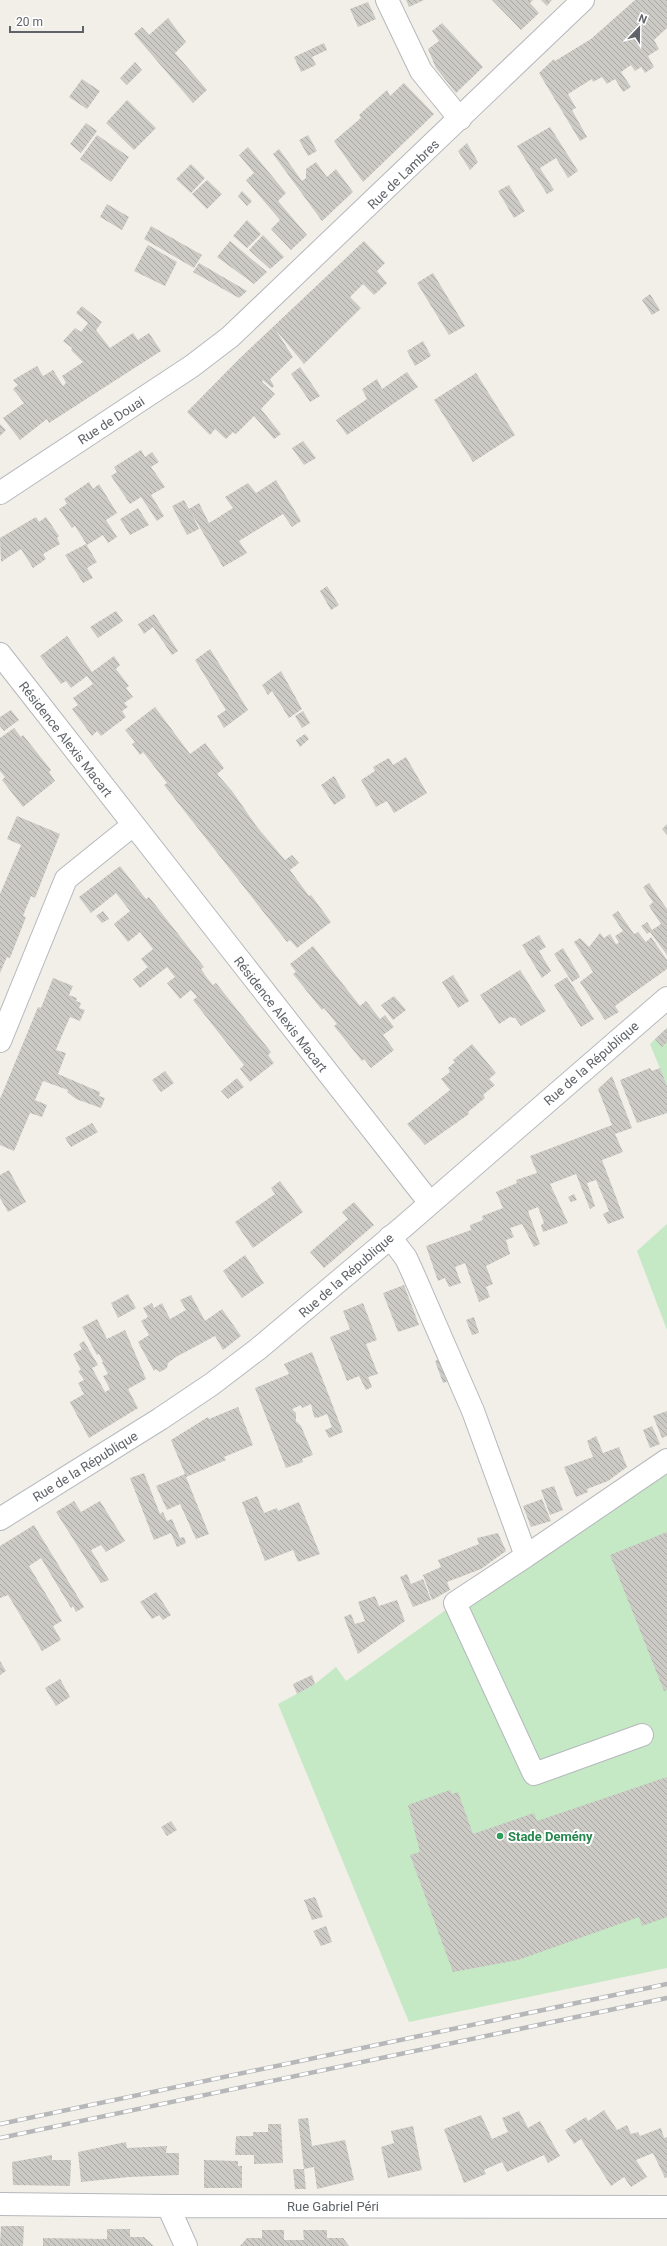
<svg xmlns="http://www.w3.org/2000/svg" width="667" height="2246" viewBox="0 0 667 2246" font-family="Roboto,sans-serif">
  <defs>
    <pattern id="building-back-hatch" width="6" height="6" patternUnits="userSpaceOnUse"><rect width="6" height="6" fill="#cccac5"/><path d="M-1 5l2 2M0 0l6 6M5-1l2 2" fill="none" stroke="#a9a8a4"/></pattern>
  </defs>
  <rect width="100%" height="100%" fill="#f1efe8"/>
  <path fill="#c5e8c5" d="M667,1028V1086L650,1044Z
    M667,1224V1330L637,1251Z
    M667,1457V1968L409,2022L278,1704L315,1684L336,1667L346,1681L523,1555Z"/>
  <path fill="url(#building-back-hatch)" d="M406,0H424L409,7Z
    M492,0H533L530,3L539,13L521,30Z
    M541,0H552L547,6Z
    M635,0H667V28L654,40L659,49L648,56L654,67L645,73L641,67L635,71L631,65L621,72L631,87L623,92L615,79L607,84L602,77L593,82L592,79L568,94L576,108L572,110L587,137L580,141L539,73L554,59L555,61L591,39Z
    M368,2L376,19L358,27L350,9Z
    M168,18L186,42L175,53L207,90L193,103L134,34L142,27L149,35Z
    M442,23L483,67L456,93L436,68L428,49L439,41L432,31Z
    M324,43L327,50L312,57L316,65L301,72L294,57Z
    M135,62L142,70L127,85L120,78Z
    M82,79L100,91L87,109L69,97Z
    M404,83L434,114L363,182L334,141L361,118L359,115L387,90L390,96Z
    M127,100L156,128L134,150L106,123Z
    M86,123L97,131L81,153L70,144Z
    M550,127L578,171L568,178L556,158L540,168L554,190L547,194L517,146Z
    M97,135L129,157L111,182L80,159Z
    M308,135L317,151L308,156L299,140Z
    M467,143L478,162L470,170L458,151Z
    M248,147L286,193L278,201L307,235L291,250L271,229L280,220L246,180L254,173L239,155Z
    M279,149L302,181L306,178V169L316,162L327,177L336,169L353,192L322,221L273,154Z
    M191,164L205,178L191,193L176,179Z
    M207,180L222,194L207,209L192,194Z
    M509,185L525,211L514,218L498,191Z
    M242,191L252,201L247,206L238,196Z
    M107,204L129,217L122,230L100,217Z
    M247,220L261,234L247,248L233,236Z
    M151,226L202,255L194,268L144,239Z
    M263,235L284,257L270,269L249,250Z
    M230,241L267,272L254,284L217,257Z
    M364,241L385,263L377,271L387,283L374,295L363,284L350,297L361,308L304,364L275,329L293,357L270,379L274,386L272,388L263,380L262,382L275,394L261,409L281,434L274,439L254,416L236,434L233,432L226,439L215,429L210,435L187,412L240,358Z
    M148,245L177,262L165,286L134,271Z
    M199,263L247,291L239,298L193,272Z
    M433,273L465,326L449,335L417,283Z
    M650,294L660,310L652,315L642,300Z
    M82,306L102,322L96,330L110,348L133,333L138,340L149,333L161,351L49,423L47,419L20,440L3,418L24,403L13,389L18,385L13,380L37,366L43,376L53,370L63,386L66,383L62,376L83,362L71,350L72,348L63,341L75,328L81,332L88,323L76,313Z
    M423,341L431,356L415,366L407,351Z
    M300,367L320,396L310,402L291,374Z
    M407,372L418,387L347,435L336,420L367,399L362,389L377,379L382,389Z
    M476,373L515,435L473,462L434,400Z
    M0,424L6,430L0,436Z
    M303,441L316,458L304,465L292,448Z
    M141,450L145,457L152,452L159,462L151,467L165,487L151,495L164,516L157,521L141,497L130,504L111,476L117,472L114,467Z
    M276,480L301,521L292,527L283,514L239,541L247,553L223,567L192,514L199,529L187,535L172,506L184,500L189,509L199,503L209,523L233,508L225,497L248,483L256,493Z
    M89,482L93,489L99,484L117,513L106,520L117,537L108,543L103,535L87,545L75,526L72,528L59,509L67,504L64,499Z
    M138,508L149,525L130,535L120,519Z
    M36,517L39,522L46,517L59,536L57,538L60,544L43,554L46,559L33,568L21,549L1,562L0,538Z
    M86,544L97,562L87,568L93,578L83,583L65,555Z
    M327,586L339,605L331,610L320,591Z
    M116,611L123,621L98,638L90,627Z
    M154,614L178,651L172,655L153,627L144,634L138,624Z
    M67,636L92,672L114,656L120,665L116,669L129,686L126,688L133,697L124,703L128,707L122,711L126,717L101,736L97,731L92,736L72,709L78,705L73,698L93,684L87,676L71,688L66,681L61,684L40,656Z
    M210,649L248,710L224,728L217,716L226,710L195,660Z
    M281,671L302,709L289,718L272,691L268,695L262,685Z
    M155,707L190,754L205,743L224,768L217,774L232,791L257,827L285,860L292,855L299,863L290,870L309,896L311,895L331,922L297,948L290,940L287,942L164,785L167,783L143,752L140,755L132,744L135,742L125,730Z
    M11,710L19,720L4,731L0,726V717Z
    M303,711L310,723L302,728L295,716Z
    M14,728L21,737L23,735L51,770L49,772L55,781L23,807L2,780L5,777L0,771V738Z
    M305,734L309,739L300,747L296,740Z
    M406,757L427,793L394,813L387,801L376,807L361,780L375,771L373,767L389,758L393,765Z
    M334,776L346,797L334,805L321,785Z
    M17,816L60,834L35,898L31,896L23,916L26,917L10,958L7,957L0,973V894L21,845L7,839Z
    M667,824V835L662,829Z
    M120,866L146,899L149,897L204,967L201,969L207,978L213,985L216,983L271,1052L268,1055L274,1063L250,1082L240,1069L244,1065L193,1000L197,997L191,990L180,999L167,983L175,977L167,967L140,988L133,979L148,967L141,959L153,949L140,932L128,942L114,924L130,911L116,893L91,913L79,897Z
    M649,883L667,909V955L650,932L647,934L641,926L647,922L652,930L661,924L649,906L653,902L643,887Z
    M103,911L109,919L102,923L96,916Z
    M618,911L634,934L638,932L646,942L651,937L667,960V969L615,1006L619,1012L605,1020L580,982L593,972L574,942L580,938L589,947L600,933L604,938L610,934L616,944L619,943L615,936L623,931L612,915Z
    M539,935L546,947L539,951L551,971L542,978L522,945Z
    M313,946L360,1006L366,1001L380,1019L385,1015L394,1027L383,1035L394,1050L371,1068L364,1059L362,1061L334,1026L337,1024L324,1008L322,1010L293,974L296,972L290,964Z
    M563,948L580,977L572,982L554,954Z
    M520,970L546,1011L521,1026L515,1018L510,1017L499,1024L480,995Z
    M453,975L469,1001L458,1008L442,982Z
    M567,977L594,1019L581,1027L554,985Z
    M53,978L73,986L69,995L77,998L76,1001L81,1003L79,1008L85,1010L80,1021L70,1017L60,1040L56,1050L66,1053L58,1074L100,1092L99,1096L105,1098L101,1108L76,1099L67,1092L68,1090L43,1081L35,1100L47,1105L42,1117L30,1113L14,1151L0,1145V1099L38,1007L41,1008Z
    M394,996L406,1010L393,1020L381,1005Z
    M667,1028V1042L662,1047L655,1039Z
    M472,1044L496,1073L489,1079L495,1085L483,1095L485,1098L468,1112L469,1114L425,1145L407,1124L450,1090L441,1079L450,1072L448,1068L455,1062L453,1060Z
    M650,1068L652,1071L660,1068L667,1086V1113L637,1123L620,1080Z
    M165,1071L174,1083L161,1092L152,1080Z
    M612,1076L632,1128L615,1134L623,1152L602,1160L624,1218L608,1224L603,1214L609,1211L596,1180L587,1183L595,1206L590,1209L576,1174L550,1184L568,1223L543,1232L541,1225L544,1223L538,1207L528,1211L540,1244L534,1247L522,1224L510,1228L514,1237L506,1240L510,1254L486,1266L493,1284L486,1287L490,1297L479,1302L465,1263L455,1267L461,1283L449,1287L445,1278L438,1281L426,1246L471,1230L470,1225L483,1220L482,1216L503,1208L496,1192L517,1183L516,1180L537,1173L530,1156L612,1125L598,1089Z
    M237,1078L244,1087L228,1099L221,1091Z
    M92,1123L98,1132L71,1147L65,1138Z
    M9,1170L26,1202L8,1212L0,1198V1175Z
    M280,1181L303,1212L253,1248L235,1222L275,1194L271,1188Z
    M574,1194L577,1200L571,1202L568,1197Z
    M354,1202L374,1225L324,1268L310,1252L348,1219L342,1212Z
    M245,1255L264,1283L242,1298L223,1271Z
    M404,1285L419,1325L398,1332L383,1293Z
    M128,1294L136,1308L118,1318L111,1303Z
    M191,1295L205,1321L222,1309L241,1336L223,1350L215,1336L176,1357L168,1363L167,1368L160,1372L156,1369L154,1371L138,1342L149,1335L141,1321L148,1317L143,1308L152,1303L154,1308L162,1303L170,1319L186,1310L180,1300Z
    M363,1303L377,1340L366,1344L378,1374L368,1377L372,1387L366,1390L359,1376L347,1381L330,1337L350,1329L343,1311Z
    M474,1317L479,1333L472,1335L466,1320Z
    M97,1319L107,1339L125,1330L146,1379L128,1389L138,1408L89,1438L70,1402L84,1394L78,1383L84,1380L78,1371L81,1370L73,1354L82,1349L79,1344L84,1341L98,1365L92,1368L105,1392L110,1389L103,1376L108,1374L102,1362H103L99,1354L97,1355L82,1327Z
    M312,1352L343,1432L329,1438L325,1430L332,1427L327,1414L317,1418L314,1417L311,1404L302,1408L301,1405L292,1409L296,1413V1421L301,1426L313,1455L302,1459L303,1462L286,1468L255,1388L289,1374L284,1364Z
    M445,1357L454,1379L443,1383L435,1361Z
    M238,1407L253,1445L224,1457L226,1460L186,1477L209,1534L196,1539L180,1504L167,1510L156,1486L185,1474L171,1440L208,1417L209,1419Z
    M667,1411V1436L662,1438L653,1416Z
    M652,1426L660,1444L650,1448L643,1430Z
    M596,1436L603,1453L619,1447L627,1467L608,1481L587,1489L588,1492L576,1497L564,1467L593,1457L587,1441Z
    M144,1473L160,1514L163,1512L167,1521L172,1519L180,1538L184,1537L186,1543L177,1547L171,1533L154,1540L130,1478Z
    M554,1486L563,1510L550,1515L541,1490Z
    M257,1496L264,1513L277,1508L278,1511L299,1502L320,1554L298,1562L293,1550L265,1561L242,1502Z
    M542,1499L551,1521L531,1527L523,1506Z
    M74,1501L81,1512L100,1501L125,1541L106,1552L101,1545L91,1550L109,1580L101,1583L56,1512Z
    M34,1525L84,1607L76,1612L73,1606L71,1608L41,1558L29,1566L62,1621L53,1626L61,1640L42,1651L8,1595L0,1598V1546Z
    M667,1532V1690L664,1691L610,1555Z
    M498,1533L506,1551L481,1569L447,1582L450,1590L432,1600L423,1575L441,1567L438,1560L479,1544L477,1538Z
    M407,1574L411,1584L423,1579L431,1600L413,1607L400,1577Z
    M156,1592L171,1615L163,1620L159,1615L152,1619L140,1602Z
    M375,1596L379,1606L397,1600L405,1621L358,1654L344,1617L351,1614L355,1624L365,1621L358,1602Z
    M0,1661L6,1671L0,1675Z
    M312,1675L315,1684L297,1694L293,1684Z
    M60,1679L70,1697L56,1706L45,1688Z
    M667,1777V1917L642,1926L639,1917L518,1960L453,1972L410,1855L420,1852L408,1805L450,1790L452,1794L458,1792L473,1834L534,1813L537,1821Z
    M171,1821L177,1830L167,1836L161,1827Z
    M315,1897L323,1917L312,1920L304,1900Z
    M326,1926L332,1942L321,1946L313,1931Z
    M604,2110L617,2130L627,2125L631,2134L638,2132L640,2136L661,2128L664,2138L667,2137V2177L665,2178L653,2153L636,2160L647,2177L631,2187L624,2177L611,2186L581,2139L574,2144L565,2130L586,2117L588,2121Z
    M519,2111L528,2128L540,2121L560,2156L548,2163L544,2155L507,2172L502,2162L484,2170L486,2174L464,2183L444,2129L481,2115L492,2139L508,2132L502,2118Z
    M308,2118L312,2146L345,2140L354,2180L317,2189L314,2167L304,2169L298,2119Z
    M268,2124H281L283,2163L254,2164V2155H235L236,2136H253V2132H268Z
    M413,2126L422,2170L388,2178L381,2147L394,2143L391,2131Z
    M126,2142L127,2148L167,2146L166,2153H179V2175L129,2177L81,2182L78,2152Z
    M52,2155V2160H71L70,2186L13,2185L12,2162Z
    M204,2160L238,2161V2166H242V2188H204Z
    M293,2169H304L306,2189H295Z
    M1,2226H24L23,2246H0Z
    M107,2229H130V2237H144L154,2246H43V2238L107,2239Z
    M262,2230H284V2240H304L303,2230H327V2238H343L349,2246H240L247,2238H262Z"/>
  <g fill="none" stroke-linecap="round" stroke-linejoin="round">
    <g stroke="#b5b8bc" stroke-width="24">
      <path id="minor" d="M387,0L421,71L460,119
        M0,654L430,1203
        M0,1041L66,879L133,825
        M390,1237L406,1258L412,1271L473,1411L526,1556L455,1603L534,1774L642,1735
        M526,1556L667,1460
        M0,2204L168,2206L667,2207
        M168,2206L186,2246"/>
    </g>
    <g stroke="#b5b8bc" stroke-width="24">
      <path id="tertiary" d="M0,493L192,366L230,337L583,0"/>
    </g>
    <g stroke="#b6babf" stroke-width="24">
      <path id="secondary" d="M0,1519L160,1419L212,1384L258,1349L403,1227L667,998"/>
    </g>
    <use href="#minor" stroke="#fff" stroke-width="22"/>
    <use href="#tertiary" stroke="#fff" stroke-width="22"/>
    <use href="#secondary" stroke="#fff" stroke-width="22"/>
    <g stroke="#b6b7b8" stroke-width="4.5">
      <path id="rail" d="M0,2124L667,1984
        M0,2138L667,1998"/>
    </g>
    <use href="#rail" stroke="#fff" stroke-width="3" stroke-dasharray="9" stroke-linecap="butt"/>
  </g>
  <circle fill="#2e9e5b" stroke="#fff" stroke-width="1.5" cx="500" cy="1836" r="4"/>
  <g text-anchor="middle" stroke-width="4" stroke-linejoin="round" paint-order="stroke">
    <g font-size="13" fill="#5f6368" stroke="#fff">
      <text transform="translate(403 174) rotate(-44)" y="5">Rue de Lambres</text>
      <text transform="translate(111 420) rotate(-33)" y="5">Rue de Douai</text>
      <text transform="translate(66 739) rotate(52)" y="5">Résidence Alexis Macart</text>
      <text transform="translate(281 1014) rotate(52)" y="5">Résidence Alexis Macart</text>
      <text transform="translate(591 1063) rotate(-41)" y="5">Rue de la République</text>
      <text transform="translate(346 1275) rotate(-41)" y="5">Rue de la République</text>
      <text transform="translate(85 1466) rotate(-32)" y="5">Rue de la République</text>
      <text x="333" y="2211">Rue Gabriel Péri</text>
    </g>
    <g font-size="13" font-weight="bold" fill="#27864d" stroke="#fff" text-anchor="start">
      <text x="508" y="1841">Stade Demény</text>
    </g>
  </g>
  <g transform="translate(639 28) rotate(22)" stroke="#ffffff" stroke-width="3" paint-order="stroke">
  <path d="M0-3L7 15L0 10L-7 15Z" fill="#5f6368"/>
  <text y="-6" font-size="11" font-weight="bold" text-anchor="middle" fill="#5f6368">N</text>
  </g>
  <path d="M10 26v6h73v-6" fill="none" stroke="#5f6368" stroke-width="2"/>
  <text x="16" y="26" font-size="12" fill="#5f6368" stroke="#ffffff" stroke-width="3" paint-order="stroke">20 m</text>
</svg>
